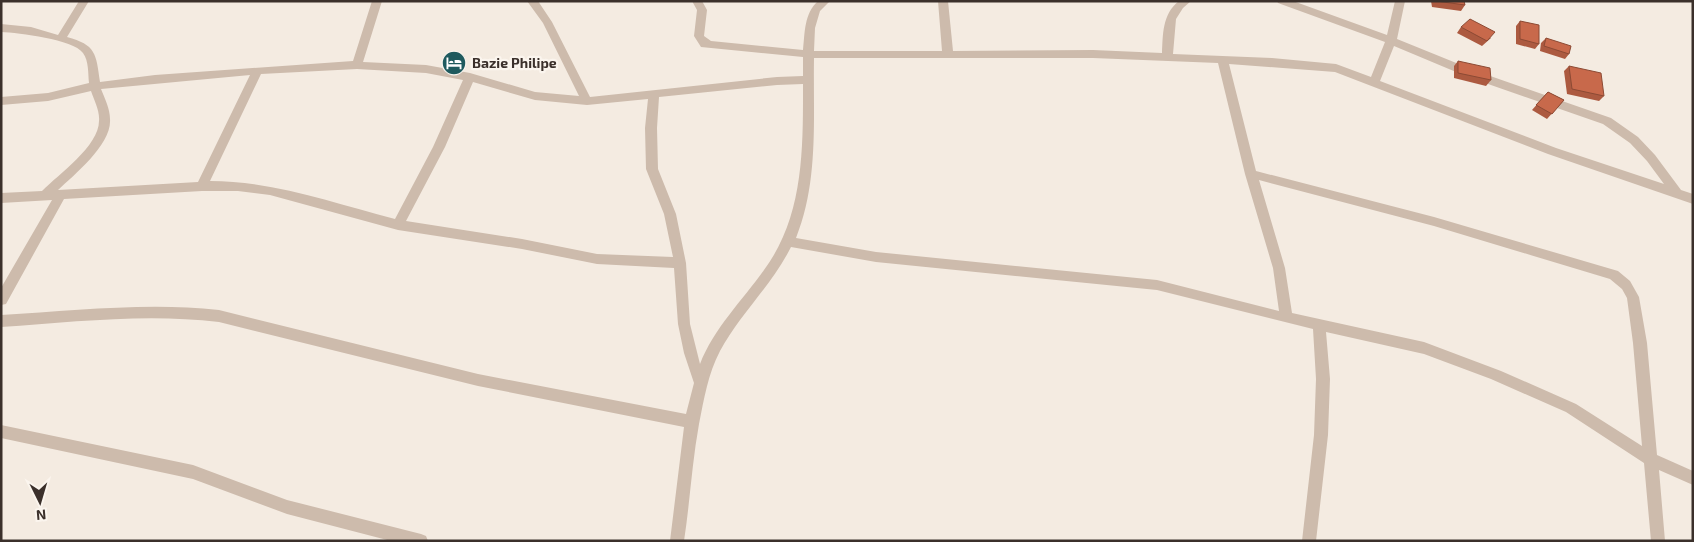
<svg xmlns="http://www.w3.org/2000/svg" width="1694" height="542" viewBox="0 0 1694 542" font-family="'Exo 2',sans-serif">
  <rect width="100%" height="100%" fill="#f4ebe1"/>
  <g fill="none" stroke-linecap="round" stroke-linejoin="round">
    <path fill="#cdbbac" fill-rule="evenodd" d="M79,1H89L67,37C96,45 96,53 100,82L155,75L353,61L372,1H382L363,62L426,65L470,73L535,92L579,96L543,23L527,1H538L552,22L590,97L777,77L803,76V57L701,47L694,36L697,10L692,1H702L707,10L704,36L711,41L803,50C805,32 804,14 818,1H830L820,11L815,28L814,51H942L938,1H948L953,51L1093,50L1162,53C1163,35 1162,14 1179,1H1191L1183,8L1176,19L1173,54L1272,58L1336,64L1371,77L1385,42L1278,3L1277,1H1293L1387,35L1395,1H1405L1397,39L1476,71L1611,118L1638,137L1655,155L1681,190L1693,194V204L1548,154L1335,72L1229,64L1256,171L1434,217L1618,271L1630,281L1639,297L1647,343L1657,455L1693,471V485L1659,470L1665,541H1651L1644,463L1566,412L1491,379L1424,354L1326,332L1330,379L1328,435L1316,541H1302L1314,435L1316,379L1313,329L1157,290L876,262L791,247C772,285 740,314 720,351C708,374 704,399 699,424C692,462 690,502 684,541H670L684,427L478,386L219,322C146,313 74,322 1,327V315C74,311 146,302 219,310L478,374L686,414L694,383L684,353L678,324L674,268L597,264L522,249L398,230L270,195L238,191H202L64,199L6,304L1,305V288L52,200L1,203V193L42,191C59,174 99,146 99,121C100,111 94,100 91,91L48,101L1,105V97L48,93L89,83C88,74 89,61 83,53C73,39 19,33 1,32V24L31,27L58,35ZM1394,46L1468,77L1603,124L1630,143L1647,161L1664,184L1556,148L1380,81ZM814,58H1093L1218,63L1245,174L1273,268L1279,311L1157,280L876,252L796,238C819,181 813,118 814,58ZM357,69L426,73L463,80L433,147L395,219C333,203 274,181 210,181L261,74ZM250,75L198,182L58,190C75,174 112,144 110,119C110,109 105,99 101,89ZM473,82L535,100L587,105L648,99L645,128L646,169L664,214L673,257L597,254L522,239L406,221L445,147ZM803,84C803,149 804,216 764,270C742,301 714,328 700,364L690,324L686,263L676,214L658,169L657,128L659,97L777,85ZM1259,180L1434,226L1610,279L1622,289L1627,298L1633,343L1642,446L1576,404L1501,371L1424,342L1292,313L1285,268Z
      M1,425L193,465L287,500L421,534L426,536L428,541H391L287,514L193,479L1,438Z"/>
  </g>
  <path fill="#ac5a40" d="M1431,1H1464L1465,5L1461,11L1432,7Z
    M1520,21L1539,44L1535,49L1516,44V26Z
    M1461,27L1491,38L1482,46L1457,33Z
    M1546,38L1569,54L1565,59L1540,51L1541,43Z
    M1458,61L1491,80L1486,86L1454,78V66Z
    M1569,66L1604,96L1599,101L1567,94L1564,71Z
    M1548,92L1564,100L1547,119L1532,110Z"/>
  <path fill="#c8694b" stroke="#8c4a34" d="M1464,1L1465,5L1436,1Z
    M1470,19L1495,32L1487,41L1461,27Z
    M1520,21L1539,25V44L1520,39Z
    M1546,38L1571,46L1569,54L1544,46Z
    M1458,61L1490,68L1491,80L1458,73Z
    M1569,66L1601,73L1604,96L1572,89Z
    M1548,92L1564,100L1552,114L1536,105Z"/>
  <defs>
    <g id="hotel-disc" transform="scale(1.25)"><circle r="9.5" fill="#1f5a5e" stroke="#fbf5ee"/><path d="M-6-4.5h1.5V1H6V5H4.5V3h-9V5H-6ZM-4 0a1.8 1.8 0 1 1 3.6 0ZM.5 0V-2.5h3Q6-2.5 6 0Z" fill="#fff"/></g>
  </defs>
  <g fill-rule="evenodd">
    <use href="#hotel-disc" x="454" y="63"/>
  </g>
  <g text-anchor="middle" stroke-width="4.5" stroke-linejoin="round" paint-order="stroke">
    <g font-size="14" font-weight="bold" fill="#3b302b" stroke="#fbf5ee" text-anchor="start">
      <text x="472" y="68">Bazie Philipe</text>
    </g>
  </g>
  <rect width="1694" height="542" fill="none" stroke="#3b302b" stroke-width="5"/>
  <g transform="translate(40 502) rotate(175)" stroke="#fbf5ee" stroke-width="4" paint-order="stroke">
  <path d="M0-4L9 19L0 12L-9 19Z" fill="#3b302b"/>
  <text y="-8" font-size="14" font-weight="bold" text-anchor="middle" fill="#3b302b">N</text>
  </g>
</svg>
